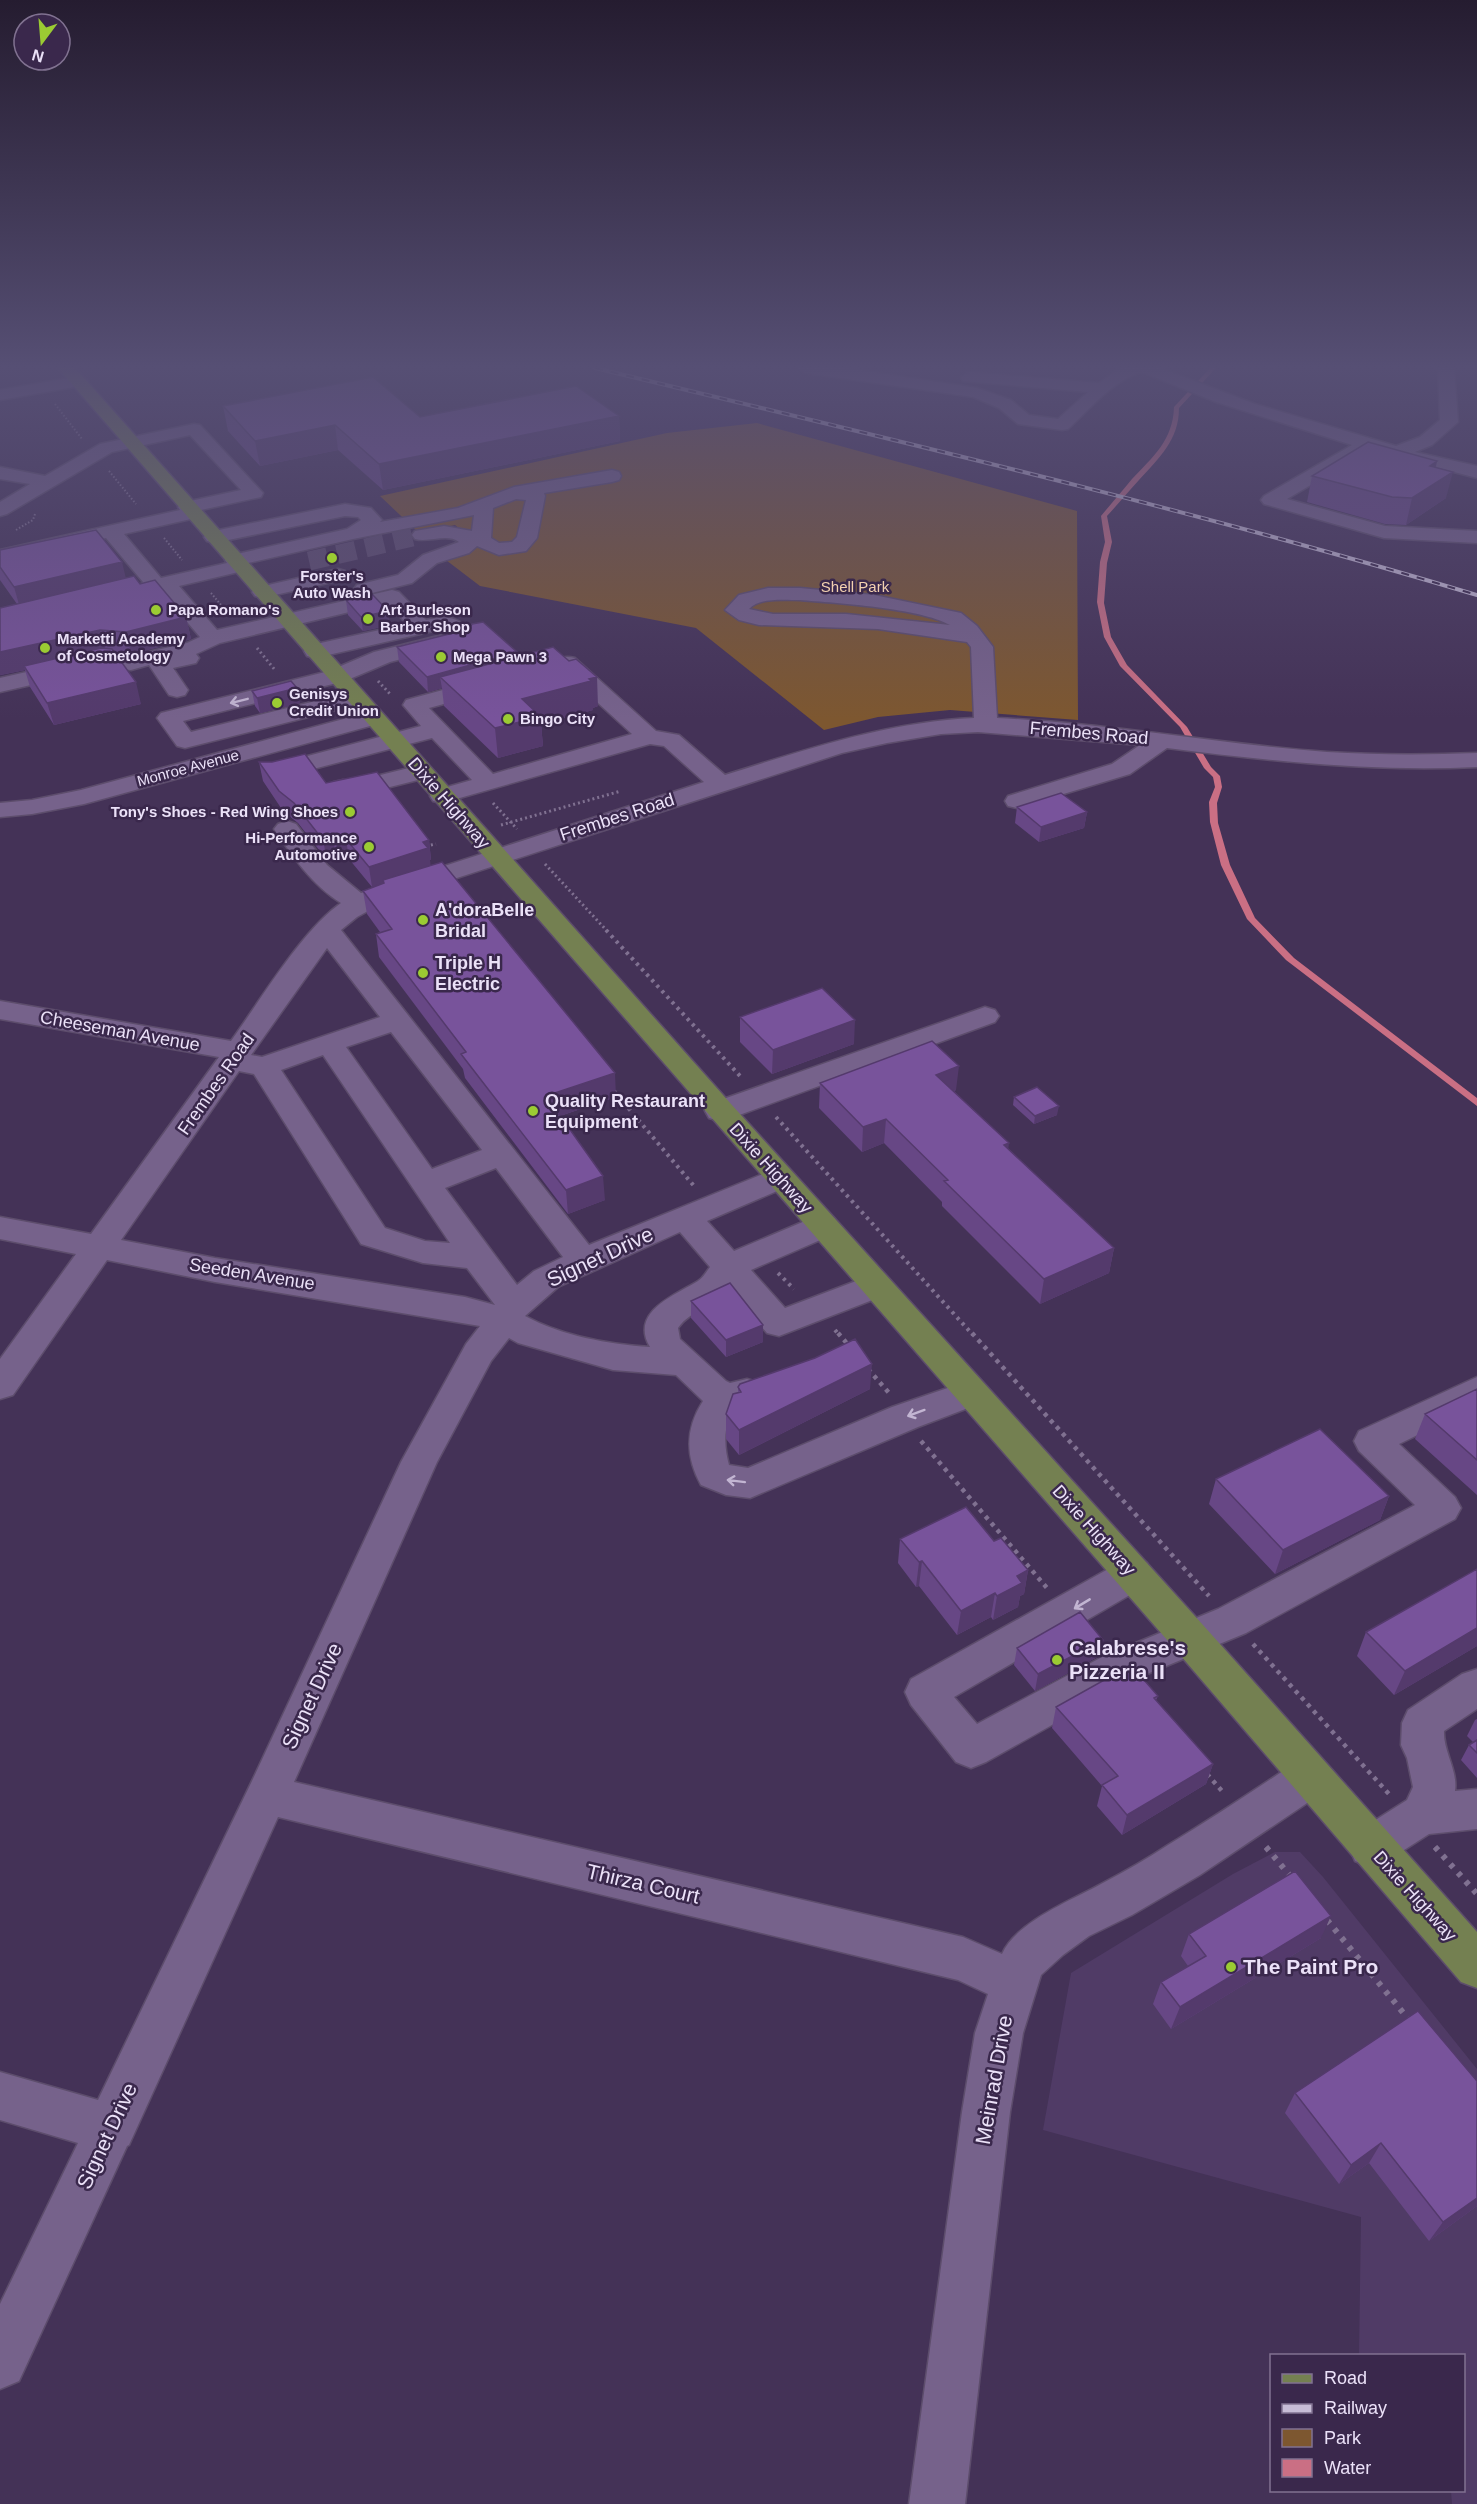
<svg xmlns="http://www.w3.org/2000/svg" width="1477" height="2504" viewBox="0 0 1477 2504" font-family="Arial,sans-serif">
  <rect width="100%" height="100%" fill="#443257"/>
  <path fill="#503b66" d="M1275,1852H1300L1323,1877L1477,2069V2504H1452L1451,2491L1464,2490V2356L1359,2355L1361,2217L1043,2130L1071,1973L1233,1874Z"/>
  <path fill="#7d5730" d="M757,423L1077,511L1078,720L950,710L878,717L824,730L696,628L480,586L442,557L480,546L455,525L419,533L380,496L667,433Z"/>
  <path fill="#ca6f84" d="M1210,368H1216L1179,408C1179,440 1159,458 1139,480C1128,492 1118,504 1107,516L1112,542L1107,563L1104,603L1111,637L1127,665L1187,727L1211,767L1220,776L1222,787L1217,803L1218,823L1230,865L1255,918L1294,958L1477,1098V1106L1286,960L1247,919L1221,865L1210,822L1209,802L1215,787L1213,777L1204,768L1180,727L1120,666L1104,637L1097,602L1100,562L1105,542L1101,516C1111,504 1122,491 1132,479C1153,457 1173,440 1174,407Z"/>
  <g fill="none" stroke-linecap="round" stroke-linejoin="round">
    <path stroke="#5d4c6f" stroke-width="19" stroke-dasharray="19 10" stroke-linecap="butt" d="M309,561L421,535"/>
    <g stroke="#5d4d6c" stroke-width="3">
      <path id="minor" d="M798,368H845L977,388L1011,400L1029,415L1058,419L1088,392L963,381L961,377L969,372L1099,383L1120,368H1160L1255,404L1396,446L1420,437L1440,420L1438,368H1454L1458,422L1432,445L1415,452L1477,466V478L1370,450L1287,499L1385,526L1477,531V543L1384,538L1264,504L1261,500L1264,496L1352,445L1216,402L1142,372C1113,380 1090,409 1068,429L1062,430L1018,424L999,408L973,397L806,373Z
        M80,376L88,381L86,385L0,400V390Z
        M194,424L200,425L263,493L261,497L201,510L203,513L200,517L124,534L161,578L227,563L225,560L228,556L347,529L361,520L358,517L345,516L214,543L207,541L204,537L207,533L214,531L345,504L371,508L382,520L380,522L458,508L514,487L612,470L619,472L621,476L619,480L612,482L544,493L545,496L537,538L526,551L499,555L477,546L469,553L437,563L412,583L364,595L357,593L354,589L357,585L398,575L423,555L459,542C447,533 429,543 415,539L412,535L415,531L444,526L472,531L474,515L353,539L248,563L250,566L247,570L179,586L217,630L392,590L399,592L426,620C449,615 459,616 473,636L470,641L390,662L345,681L183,721L191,732L356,691L364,693L367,698L364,703L185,748L177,746L157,718L161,713L329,671L374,652L446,634L442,629L315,658L307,656L304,651L307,646L407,624L387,603L220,643L196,654L199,658L196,663L173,668L188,690L185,695L177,697L169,695L149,665L131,670L106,668L0,692V678L106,654L131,656L187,643L200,637L160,590L148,593L141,591L138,587L143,582L106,538L0,562V550L180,510L178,507L181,503L241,490L190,435L112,452L7,514L0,516V502L30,484L0,479V467L45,476L100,444ZM516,499L526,500L517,537L512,542L499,543L491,538L493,508Z
        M338,569L345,571L348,575L345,579L262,598L255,596L252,592L255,588Z
        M768,588H800L874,595L961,613L977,626L993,647L997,718C1108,723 1217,744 1327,752C1377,755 1427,755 1477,753V767C1372,772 1270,761 1167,748L1130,774L1017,808L1008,806L1005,801L1008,796L1112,764L1140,745L978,732L941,734L887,743L842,753L386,901L357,917L341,930L589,1245L780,1167L791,1171L796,1178L791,1185L707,1221L734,1251L812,1218L823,1215L834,1218L839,1226L834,1234L751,1270L785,1308L864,1278L876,1274L888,1278L893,1286L888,1294L779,1336L767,1333L729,1289C716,1307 691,1309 678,1328L680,1339L726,1381L730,1383L747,1379L760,1383L765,1392L760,1401C754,1403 746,1404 741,1407C721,1418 724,1447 729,1465L748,1468L892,1407L971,1380L984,1384L989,1393L984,1402L918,1427L750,1498L726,1495L701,1485C685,1456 685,1429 703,1401L676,1375L613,1370L518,1343L509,1338L491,1361L437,1462L294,1782L963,1937L1002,1954C1016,1922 1072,1900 1101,1884C1124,1872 1147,1859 1168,1845C1211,1819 1253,1791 1295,1763L1310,1758L1325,1763L1331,1777L1325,1791L1200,1875L1132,1915L1089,1936L1063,1955L1041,1975L1023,2033L1010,2112L965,2504H909L962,2112L975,2033L988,1994L958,1980L278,1817L129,2145L127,2146L19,2381L0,2389V2304L78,2143L0,2120V2072L98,2100L252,1781L401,1462L466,1344L480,1326L215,1282L107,1260L13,1395L0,1399V1359L76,1254L0,1239V1217L91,1234L219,1057L0,1019V1001L231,1041C260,1001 302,930 341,903C312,885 293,857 274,829L278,824L287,821L296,824L327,865L361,893L704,782L664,746L650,744L442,803L433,801L430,796L433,791L472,780L432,738L275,779L266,777L263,772L266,767L421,726L403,705L406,700L487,678L495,680L498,685L495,690L429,708L493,774L632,734L563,671L554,670L551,665C557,657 566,656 575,658L656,731L679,735L725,775C807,749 888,722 974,718L971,647L967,642L878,629L759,625L739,620L725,610L739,595ZM800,600C836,603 920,608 950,625L846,614H773L749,609C760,597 785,600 800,600ZM327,948L380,1017L262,1057L251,1055ZM391,1032L482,1150L432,1169L346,1047ZM323,1055L450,1243L425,1241L385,1228L281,1070ZM239,1071L254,1074L361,1244L423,1263L467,1268L495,1305L465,1297L215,1258L121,1240ZM496,1168L563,1257L534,1271L517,1285L445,1188ZM680,1232L710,1267C706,1272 703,1278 698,1281C675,1295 629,1312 650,1347C608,1344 562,1336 525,1316L558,1287Z
        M373,711L381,713L385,718L381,723L84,804L32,814L0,817V803L32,800L81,790Z
        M421,765L430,767L433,772L430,777L346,798L337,796L331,787L334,782L343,780L352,782Z
        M985,1007L995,1010L999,1016L995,1022L731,1118L720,1121L709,1118L705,1111L709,1104Z
        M1477,1377V1406L1399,1444L1455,1497L1461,1508L1455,1519L1246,1633L1130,1681L986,1762L971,1768L956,1762L911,1705L905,1692L911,1679L1119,1563L1133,1558L1147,1563L1152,1574L1147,1585L954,1697L977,1724L1102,1657L1218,1609L1415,1505L1359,1451L1354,1441L1359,1431Z
        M1477,1669V1709L1444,1731C1443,1751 1458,1770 1455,1791L1477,1789V1829L1429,1834L1387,1861L1371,1867L1355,1861L1349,1847L1355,1833L1407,1800L1413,1787L1407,1758L1401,1745L1402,1723L1408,1710L1462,1674Z"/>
    </g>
    <g stroke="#5d4d6c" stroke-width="3">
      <path id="major" d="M58,368H75L731,1104L1203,1625L1477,1932V1988L1461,1982L1175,1649Z"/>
    </g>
    <path stroke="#807191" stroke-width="2" stroke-dasharray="1.5 2" stroke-linecap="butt" d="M55,404L82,439
      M109,471L136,504
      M16,530L33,520L35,514
      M164,538L182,560
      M211,593L227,612"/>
    <path stroke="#807191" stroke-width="3" stroke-dasharray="2 3" stroke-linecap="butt" d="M257,648L275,670
      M378,681L391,695
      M493,803L517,829
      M501,825L621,791
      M426,846L436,844
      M545,864L608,932"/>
    <path stroke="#807191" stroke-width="4" stroke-dasharray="3 4.5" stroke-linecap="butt" d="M606,930L741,1077
      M614,1091L694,1186
      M776,1117L973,1335
      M778,1273L794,1289
      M835,1330L839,1335"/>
    <path stroke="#807191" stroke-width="4.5" stroke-dasharray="4 5" stroke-linecap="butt" d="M838,1333L850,1347
      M972,1333L1209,1596
      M868,1369L889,1393
      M921,1441L1047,1588
      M1253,1644L1389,1794
      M1207,1774L1222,1791
      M1266,1847L1268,1849
      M1435,1847L1437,1849"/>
    <path stroke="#807191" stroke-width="6" stroke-dasharray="4.5 7" stroke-linecap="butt" d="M1266,1847L1291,1877
      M1435,1847L1477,1894
      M1327,1920L1410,2021"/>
    <use href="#minor" fill="#76628b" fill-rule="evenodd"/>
    <use href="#major" fill="#748051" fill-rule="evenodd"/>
    <g stroke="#c7bcd6" stroke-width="4">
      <path id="rail" d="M595,368C890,439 1186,508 1477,595"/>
    </g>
    <use href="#rail" stroke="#3a284c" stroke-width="2" stroke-dasharray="8" stroke-linecap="butt"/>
  </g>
  <path fill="#674785" d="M223,406L420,417L619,416L620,441L383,490L338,450L260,466L228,431Z
    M1437,461L1436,467L1446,498L1406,525L1385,524L1307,502L1312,476Z
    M0,550L126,578L140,584L186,617L191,639L131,654L114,652L141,704L54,725L30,687L25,670L0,675L17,604L0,580Z
    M346,600L390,625L363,631L348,615Z
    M397,647L517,657L598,706L593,708V710L541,724L543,746L498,758L444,706L442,688L428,692L399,662Z
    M252,691L300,703L260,713L255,706Z
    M259,762L326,783L429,840L431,860H430V865L616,1097L560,1116L605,1200L568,1214L465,1078L463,1069L379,957L376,934L380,932L367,914L363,891L381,884L372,887L349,859L339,862L336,858L327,860L298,823L283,811L263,781Z
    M1017,807L1087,812L1084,828L1039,842L1015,823Z
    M740,1017L854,1044L772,1074L740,1042Z
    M820,1083L956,1090L954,1091L1009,1150L1114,1248L1109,1273L1040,1304L942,1206V1202L884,1143L862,1152L819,1108Z
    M1014,1097L1057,1115L1034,1124L1013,1105Z
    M691,1301L763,1342L726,1357L691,1318Z
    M738,1387L870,1389L739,1455L726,1439V1414L738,1393Z
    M1477,1389V1495L1415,1439L1425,1414Z
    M1216,1479L1389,1496L1380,1520L1275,1574L1209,1504Z
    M900,1539L994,1541L1028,1570L1024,1594L1020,1596L1018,1607L993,1620L991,1617L957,1635L919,1586L916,1587L898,1563Z
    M1477,1569V1646L1394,1695L1357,1656L1366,1632Z
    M1017,1648L1099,1656L1035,1691L1014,1665Z
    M1158,1696L1156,1700L1213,1764L1206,1784L1122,1835L1097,1806L1102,1786L1052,1728L1056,1707Z
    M1477,1719V1778L1461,1760L1469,1745L1473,1742L1467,1736L1475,1720Z
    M1189,1934L1321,1938L1171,2029L1153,2004L1161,1982L1188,1966L1181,1956Z
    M1477,2081V2206L1429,2241L1369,2163L1339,2184L1285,2113L1295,2093Z"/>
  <path fill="#543a6c" d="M619,416L620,441L383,490L379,464Z
    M335,425L338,450L260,466L255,441Z
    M1437,461L1431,486L1453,472L1446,498L1406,525L1412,498L1430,466Z
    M122,562L127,583L20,608L14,587Z
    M388,611L390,625L363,631L361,617Z
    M186,617L191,639L131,654L126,632Z
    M100,630L106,652L24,666L25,670L0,675V652Z
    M517,652L518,667L440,677L442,688L428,692L427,677Z
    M597,677L598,706L593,708V710L541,724L543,746L498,758L495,728L522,699Z
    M136,682L141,704L54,725L47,703Z
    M297,688L300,703L260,713L257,698Z
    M1087,812L1084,828L1039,842L1041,827Z
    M333,838L336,858L327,860L323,840Z
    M346,839L349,859L339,862L336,842Z
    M429,840L431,860H430L431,868L372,887L369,867L423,842Z
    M855,1020L854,1044L772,1074L773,1050Z
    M959,1066L956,1090L933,1099L936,1075Z
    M615,1073L616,1097L548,1120L546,1096Z
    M1059,1106L1057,1115L1034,1124L1035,1116Z
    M886,1119L884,1143L862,1152L863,1127Z
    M1009,1143L1006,1168L1004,1145Z
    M603,1176L605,1200L568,1214L566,1190Z
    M1114,1248L1109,1273L1040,1304L1044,1279Z
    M763,1325V1342L726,1357V1340Z
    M872,1364L870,1389L739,1455V1430Z
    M1389,1496L1380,1520L1275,1574L1283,1550Z
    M922,1561L919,1586L916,1587L919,1562Z
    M1028,1570L1024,1594L1020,1596L1018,1607L993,1620L997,1596L1017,1576Z
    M995,1593L991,1617L957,1635L961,1611Z
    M1477,1628V1646L1394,1695L1405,1671Z
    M1103,1640L1099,1656L1035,1691L1038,1674Z
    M1213,1764L1206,1784L1122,1835L1127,1815Z
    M1331,1916L1321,1938L1171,2029L1180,2007Z
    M1381,2143L1369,2163L1339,2184L1351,2165Z
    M1477,2198V2206L1429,2241L1443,2222Z"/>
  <path fill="#78539b" stroke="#543a6c" stroke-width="1.5" d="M373,377L420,417L576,386L619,416L379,464L335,425L255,441L223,406Z
    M1368,442L1437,461L1430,466L1453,472L1412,498L1392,497L1312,476Z
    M96,530L122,562L14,587L0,567V550Z
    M134,576L140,584L155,580L186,617L126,632L100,630L0,652V608Z
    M372,594L388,611L361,617L346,600Z
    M483,622L517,652L427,677L397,647L469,629L472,624Z
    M553,647L569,661L576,659L597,677L589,679L591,681L522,699L541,717L495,728L440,677Z
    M101,648L112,649L136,682L47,703L24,666Z
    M291,681L297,688L257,698L252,691Z
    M305,754L326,783L377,772L429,840L423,842L428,848L369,867L346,839L336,842L333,838L323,840L294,803L279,791L259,762H272Z
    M1061,793L1087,812L1041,827L1017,807Z
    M442,862L615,1073L546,1096L603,1176L566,1190L461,1054L466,1052L376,934L392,929L363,891L384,883L383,880Z
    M822,988L855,1020L773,1050L740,1017Z
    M932,1041L959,1066L936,1075L1009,1143L1004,1145L1114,1248L1044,1279L944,1181L948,1180L886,1119L863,1127L820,1083Z
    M1037,1087L1059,1106L1035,1116L1014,1097Z
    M730,1283L763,1325L726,1340L691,1301Z
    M855,1339L872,1364L739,1430L726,1414L733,1394L741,1392L738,1387L740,1384L815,1358Z
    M1477,1389V1460L1425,1414Z
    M1320,1429L1389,1496L1283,1550L1216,1479Z
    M966,1507L994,1541L1001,1538L1028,1570L1017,1576L1022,1583L997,1596L995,1593L961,1611L922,1561L919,1562L900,1539Z
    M1477,1569V1628L1405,1671L1366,1632Z
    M1080,1612L1103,1640L1038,1674L1017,1648Z
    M1131,1665L1158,1696L1154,1698L1213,1764L1127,1815L1102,1785L1118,1776L1056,1707Z
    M1477,1740V1753L1469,1745Z
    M1295,1871L1331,1916L1180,2007L1161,1982L1206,1956L1189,1934Z
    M1418,2011L1477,2081V2198L1443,2222L1381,2143L1351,2165L1295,2093Z"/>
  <defs><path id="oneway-shaft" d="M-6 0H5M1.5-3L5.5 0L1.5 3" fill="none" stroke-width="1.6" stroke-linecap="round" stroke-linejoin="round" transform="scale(1.5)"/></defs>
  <g stroke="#c2b5d2">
    <use href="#oneway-shaft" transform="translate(239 701) rotate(166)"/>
    <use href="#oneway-shaft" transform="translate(916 1413) rotate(160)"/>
    <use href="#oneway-shaft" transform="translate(736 1481) rotate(-173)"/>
    <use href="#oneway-shaft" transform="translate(1082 1604) rotate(149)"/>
  </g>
  <linearGradient id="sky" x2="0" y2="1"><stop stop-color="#251c30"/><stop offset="0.51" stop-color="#564f74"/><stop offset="1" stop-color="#564f74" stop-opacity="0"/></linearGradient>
  <rect width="1477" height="719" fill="url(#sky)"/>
  <g fill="#9bcb33" stroke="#3a284c" stroke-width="2">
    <circle cx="332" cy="558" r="6"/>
    <circle cx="156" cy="610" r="6"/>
    <circle cx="368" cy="619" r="6"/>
    <circle cx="45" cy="648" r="6"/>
    <circle cx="441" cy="657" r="6"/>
    <circle cx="277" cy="703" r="6"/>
    <circle cx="508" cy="719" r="6"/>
    <circle cx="350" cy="812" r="6"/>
    <circle cx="369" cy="847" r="6"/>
    <circle cx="423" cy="920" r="6"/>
    <circle cx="423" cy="973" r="6"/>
    <circle cx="533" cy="1111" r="6"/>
    <circle cx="1057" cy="1660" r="6"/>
    <circle cx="1231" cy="1967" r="6"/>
  </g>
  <g text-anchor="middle" stroke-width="5" stroke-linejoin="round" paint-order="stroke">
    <g font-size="15" font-weight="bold" fill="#ebe1f8" stroke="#3a284c" text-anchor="start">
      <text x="332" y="581" text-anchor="middle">Forster's<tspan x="332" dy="17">Auto Wash</tspan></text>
      <text x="168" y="615">Papa Romano's</text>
      <text x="380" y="615">Art Burleson<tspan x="380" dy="17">Barber Shop</tspan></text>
      <text x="57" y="644">Marketti Academy<tspan x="57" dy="17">of Cosmetology</tspan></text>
      <text x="453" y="662">Mega Pawn 3</text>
      <text x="289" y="699">Genisys<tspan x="289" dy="17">Credit Union</tspan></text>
      <text x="520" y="724">Bingo City</text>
      <text x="338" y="817" text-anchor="end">Tony's Shoes - Red Wing Shoes</text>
      <text x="357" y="843" text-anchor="end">Hi-Performance<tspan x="357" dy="17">Automotive</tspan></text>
    </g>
    <g font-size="15" fill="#f3d1b0" stroke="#3a284c">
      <text x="855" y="592">Shell Park</text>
    </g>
    <g font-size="15" fill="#ebe1f8" stroke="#3a284c">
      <text transform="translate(188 768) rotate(-15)" y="5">Monroe Avenue</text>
    </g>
    <g font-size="18" fill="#ebe1f8" stroke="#3a284c">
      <text transform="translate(1089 733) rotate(5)" y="6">Frembes Road</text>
      <text transform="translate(449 803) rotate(49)" y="6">Dixie Highway</text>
      <text transform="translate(617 817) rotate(-18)" y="6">Frembes Road</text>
      <text transform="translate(120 1031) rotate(10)" y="6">Cheeseman Avenue</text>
      <text transform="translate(216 1084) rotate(-55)" y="6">Frembes Road</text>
      <text transform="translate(771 1168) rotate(48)" y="6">Dixie Highway</text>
      <text transform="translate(252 1274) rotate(9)" y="6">Seeden Avenue</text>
      <text transform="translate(1094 1530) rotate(48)" y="6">Dixie Highway</text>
      <text transform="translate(1415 1896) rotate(48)" y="6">Dixie Highway</text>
    </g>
    <g font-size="18" font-weight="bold" fill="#ebe1f8" stroke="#3a284c" text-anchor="start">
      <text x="435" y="916">A'doraBelle<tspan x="435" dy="21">Bridal</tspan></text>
      <text x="435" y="969">Triple H<tspan x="435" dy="21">Electric</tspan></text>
      <text x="545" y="1107">Quality Restaurant<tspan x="545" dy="21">Equipment</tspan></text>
    </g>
    <g font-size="21" fill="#ebe1f8" stroke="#3a284c">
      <text transform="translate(600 1257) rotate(-25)" y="7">Signet Drive</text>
      <text transform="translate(312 1696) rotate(-65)" y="7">Signet Drive</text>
      <text transform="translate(643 1884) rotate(13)" y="7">Thirza Court</text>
      <text transform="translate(994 2080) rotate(-80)" y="7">Meinrad Drive</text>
      <text transform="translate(107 2136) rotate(-65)" y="7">Signet Drive</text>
    </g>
    <g font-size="21" font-weight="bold" fill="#ebe1f8" stroke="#3a284c" text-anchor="start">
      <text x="1069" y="1655">Calabrese's<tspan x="1069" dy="24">Pizzeria II</tspan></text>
      <text x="1243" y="1974">The Paint Pro</text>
    </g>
  </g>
  <rect x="1270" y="2354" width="195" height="138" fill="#3a284c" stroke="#817291" stroke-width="1.5"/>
  <rect x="1282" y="2374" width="30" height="9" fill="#748051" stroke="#817291" stroke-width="1.5"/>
  <text x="1324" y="2384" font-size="18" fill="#ebe1f8">Road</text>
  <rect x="1282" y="2404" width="30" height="9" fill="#c7bcd6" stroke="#817291" stroke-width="1.5"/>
  <text x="1324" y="2414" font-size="18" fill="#ebe1f8">Railway</text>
  <rect x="1282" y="2429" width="30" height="18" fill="#7d5730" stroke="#817291" stroke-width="1.5"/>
  <text x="1324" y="2444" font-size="18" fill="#ebe1f8">Park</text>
  <rect x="1282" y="2459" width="30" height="18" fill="#ca6f84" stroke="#817291" stroke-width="1.5"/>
  <text x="1324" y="2474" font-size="18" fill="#ebe1f8">Water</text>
  <g transform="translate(42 42) rotate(196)"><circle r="28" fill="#3a284c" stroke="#817291" stroke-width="1.5"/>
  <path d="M0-4.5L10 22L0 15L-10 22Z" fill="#9bcb33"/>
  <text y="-9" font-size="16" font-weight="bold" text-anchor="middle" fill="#ebe1f8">N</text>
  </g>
</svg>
